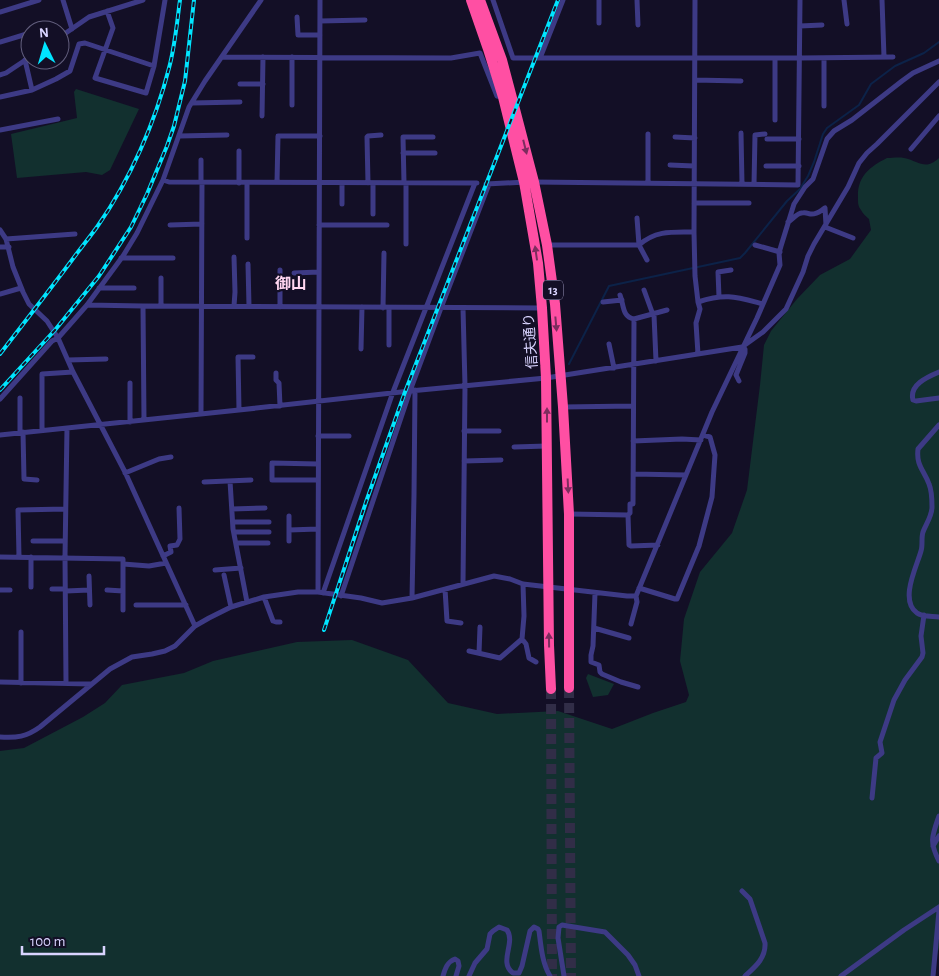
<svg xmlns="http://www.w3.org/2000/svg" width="939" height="976" viewBox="0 0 939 976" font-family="'Alegreya Sans','Noto Sans JP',sans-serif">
  <rect width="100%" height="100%" fill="#130f26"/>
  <path fill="#12302f" d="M76,89L139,109L110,170L102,175L86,172L17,178L11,134L77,118L74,92Z
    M887,158C892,158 899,157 904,158C919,161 925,171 939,158V948L931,976H0V751L24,748L83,717L105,703L122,685L184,673L213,661L297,642L352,640L408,660L448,703L497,714L558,711L612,729L653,713L686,702L689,695L680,661L684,619L700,572L732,533L747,490L760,385L764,345L771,331L797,299L820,275L850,259L871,230L869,219C866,216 863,214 861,210C858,206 858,203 858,198C857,177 869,167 887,158Z
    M588,674L614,684L608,695L593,697L586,678Z"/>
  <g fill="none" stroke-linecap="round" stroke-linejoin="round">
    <path stroke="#0c2248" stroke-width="2" d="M569,364L609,286L740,258L745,253L787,201L800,189L808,176L814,162L823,134L827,128L859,105L871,84L895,66L924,53L939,42"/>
    <path stroke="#312d47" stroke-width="10" stroke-dasharray="10 5" stroke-linecap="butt" d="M569,688L571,976
      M551,689L552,976"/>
    <path stroke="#3d3a85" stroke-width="5" d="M63,0L72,29
      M493,0L513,58H800L893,57
      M599,0V23
      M637,0L638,25
      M695,0L694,232L695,276L698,302L700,309L696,323L698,354
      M844,0L847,24
      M882,0L884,57
      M107,11L113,28L95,78L146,93L154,66L165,0
      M0,12L39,0
      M297,17L298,35H320
      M320,21L365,20
      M800,26L822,25
      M60,37L89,17L143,0
      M0,42L30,33
      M222,57L451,58L480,53L497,96L502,97
      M292,57V105
      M540,58L563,0
      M824,58V106
      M25,60L32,90
      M0,75L6,73L30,57
      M695,80L741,81
      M240,84H263
      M0,97L32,90L56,79L70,71L79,44L85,43L154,66
      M192,103L240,102
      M262,116L263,57
      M775,120V58
      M0,130L58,119
      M741,133L742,184
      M179,136L227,135
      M675,137L695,138
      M767,139H799
      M911,149L939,116
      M239,151V183
      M403,153H435
      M201,160V182
      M670,165L694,166
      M766,166H799
      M163,180L169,182L477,183
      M277,182L278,136H320
      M534,182L798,185L800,0
      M342,183V204
      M368,183L367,137L368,136L381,135
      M373,183V214
      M404,183L403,137H433
      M648,183V134
      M486,184L526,182
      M754,184L755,135L765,134
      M694,203H749
      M637,218L639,245
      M788,222C793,219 797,213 802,213C805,212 807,213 810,214C817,215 820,211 825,208L826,225
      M170,225L202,224
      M319,225H387
      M825,227L853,238
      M0,230L6,239L13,267L23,292L29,304L47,321L58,338L73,372L125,472L195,626
      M247,238V183
      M6,239L75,234
      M406,244V183
      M547,245H639L647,260
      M639,245C656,230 673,232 694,232
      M755,245L780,252
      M0,247H9
      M234,257L235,292L234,306
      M121,258H173
      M248,264L249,306
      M280,270V307
      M294,273L319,272
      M99,288H134
      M644,290L652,312L654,315L656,361
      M0,294L21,288
      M620,295C624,305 622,317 634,319L667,310
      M719,297L718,272L731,270
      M603,302L622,300
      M698,302C726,293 736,297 763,304
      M87,305L143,306L542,308
      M143,306L144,420
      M161,306V278
      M383,308L384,253
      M634,319L633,504H630V513L628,515L629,545L631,546L658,545
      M609,344L614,368
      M389,345V308
      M361,349L362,307
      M68,360L106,359
      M939,372C927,377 909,385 913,400L916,401L939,398
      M276,373V380L279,383L280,406
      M739,381L736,375L745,353V349L742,347
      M130,383V422
      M20,398V432
      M0,399L52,341L58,338L87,305L123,256L137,233L163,180L189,107L205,81L261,0
      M563,407L633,406
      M239,410L238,357H253
      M201,414L202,182
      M939,425L918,449C916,466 924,470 929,484C932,491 932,500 932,507C932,516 926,524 923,532C921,538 923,545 921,551C917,566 899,600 917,613C922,617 932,616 939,617
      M42,430V374L73,372
      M464,431H499
      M23,432L24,479L37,480
      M0,435L239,410L410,391L546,378L742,347L763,332L786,309L803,272L808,256L814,244L848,187L859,163L867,153L877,144L939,82
      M318,436H349
      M633,441L682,439L701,440
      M514,447L547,446
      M464,461L501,460
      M318,464L272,463V480H318
      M125,473L159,459L171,457
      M633,474L686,475
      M230,481L233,529L247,602
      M204,482L251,480
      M232,509L265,508
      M569,514L628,515
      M289,516V541
      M233,522H269
      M289,530L318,529
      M234,532H269
      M33,541H65
      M236,543H268
      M163,556L171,552L170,546L177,545L180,539L179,508
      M0,557L123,559V564L149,566L166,563
      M19,557L18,510L65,509
      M31,557V587
      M215,570L241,568
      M224,575L231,607
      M89,576L90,605
      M463,584L465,386L463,308
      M639,588L675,599H677L699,546L712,497L715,455L710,437L703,435
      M52,589H65
      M445,589L447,621L461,623
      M0,590H10
      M107,590L123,591
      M66,591L89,590
      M318,592L320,0
      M323,593L393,392L475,183
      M595,593L593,646L591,655V662L599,665L600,672L602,674L621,682L638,687
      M341,596L410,391L441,308L489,184
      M264,597L273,621L276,622H280
      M412,598L414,495L415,390
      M136,605H186
      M123,610V564
      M631,624L637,602L636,596L712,412L757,318L780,265L779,253L781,246L794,204L805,187L813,179L827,139L834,131L852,120L902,81L913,73L939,61
      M594,628L629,638
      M21,632V683
      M522,639L526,644L529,658L536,662
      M469,651L500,658L522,639L524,616L523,584
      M479,653L480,627
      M0,682L91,684
      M66,683L65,557L67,428
      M0,737C17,738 26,737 40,727L110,669L132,657L152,654L165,651L175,646L195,626L209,618L231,607L264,597L298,592H318L361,598L382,603L412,598L494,576L510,579L523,584L627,596H636
      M872,798L876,758L882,753L880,742L894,700L905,680L922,657L923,653L921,636L924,615
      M939,816C932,836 929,842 939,861
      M933,846L939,836
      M742,891L750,899L765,943C766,958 755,967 745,976
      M443,976C445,969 447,962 455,959L458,961L459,966L456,976
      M469,976L475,963L487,949L490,934L493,931L499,927L507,930C516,943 498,962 513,973H519L522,966L530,931L534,927L538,929L539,931C541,946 542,963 550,976
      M564,976L558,938L559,927L562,925L605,932L628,955L635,965L639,976
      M841,976L904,930L939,907
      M933,976L939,911"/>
    <path stroke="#ff4fa3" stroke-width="10" d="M471,0L488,49L503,97L524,182L538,263L542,308L546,378L549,645L551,689
      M480,0L502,60L511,94L534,182L547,245L555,304L563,407L569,514V688"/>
    <g stroke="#00e5ff" stroke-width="4">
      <path id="rail" d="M0,354C24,323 48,292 72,260C80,249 89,238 97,227C130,180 155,123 169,68C175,46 177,22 180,0
        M0,390L55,330L99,276L131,227L147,194L167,146L174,126L185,81L194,0
        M324,630L366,502L405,392L558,0"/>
    </g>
    <use href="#rail" stroke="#130f26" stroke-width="2" stroke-dasharray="5.5" stroke-linecap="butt"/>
  </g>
  <defs><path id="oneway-solid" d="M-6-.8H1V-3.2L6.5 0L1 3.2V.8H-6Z" transform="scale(1.25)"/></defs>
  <g fill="#7d2c5e">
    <use href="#oneway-solid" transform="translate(525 147) rotate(76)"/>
    <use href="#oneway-solid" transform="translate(536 253) rotate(-98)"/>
    <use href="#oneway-solid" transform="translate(556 324) rotate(85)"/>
    <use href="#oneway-solid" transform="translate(547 415) rotate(-90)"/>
    <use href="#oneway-solid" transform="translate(568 486) rotate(87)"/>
    <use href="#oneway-solid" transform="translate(549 640) rotate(-91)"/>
  </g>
  <g text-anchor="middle" stroke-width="4.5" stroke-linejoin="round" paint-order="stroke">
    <rect fill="#130f26" stroke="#9e99be" stroke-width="1" x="543" y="280.5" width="20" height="19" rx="4"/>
    <g font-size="12" font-weight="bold" fill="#d9d4ff">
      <text x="553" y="294">13</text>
    </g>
    <g font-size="14" fill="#d9d4ff" stroke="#130f26">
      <text transform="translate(530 341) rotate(-94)" y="5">信夫通り</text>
    </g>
    <g font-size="16" font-weight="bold" fill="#ffd6f0" stroke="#130f26">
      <text x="291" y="289">御山</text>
    </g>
  </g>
  <g transform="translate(45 45) rotate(355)"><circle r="24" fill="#130f26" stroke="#625e7d"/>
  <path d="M0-4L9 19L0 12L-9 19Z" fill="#00e5ff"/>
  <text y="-8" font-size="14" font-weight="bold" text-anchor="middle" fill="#d9d4ff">N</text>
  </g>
  <path d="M22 946v8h82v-8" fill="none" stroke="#d9d4ff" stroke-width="2.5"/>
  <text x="30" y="946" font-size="15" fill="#d9d4ff" stroke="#130f26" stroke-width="4" paint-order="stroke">100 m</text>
</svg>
